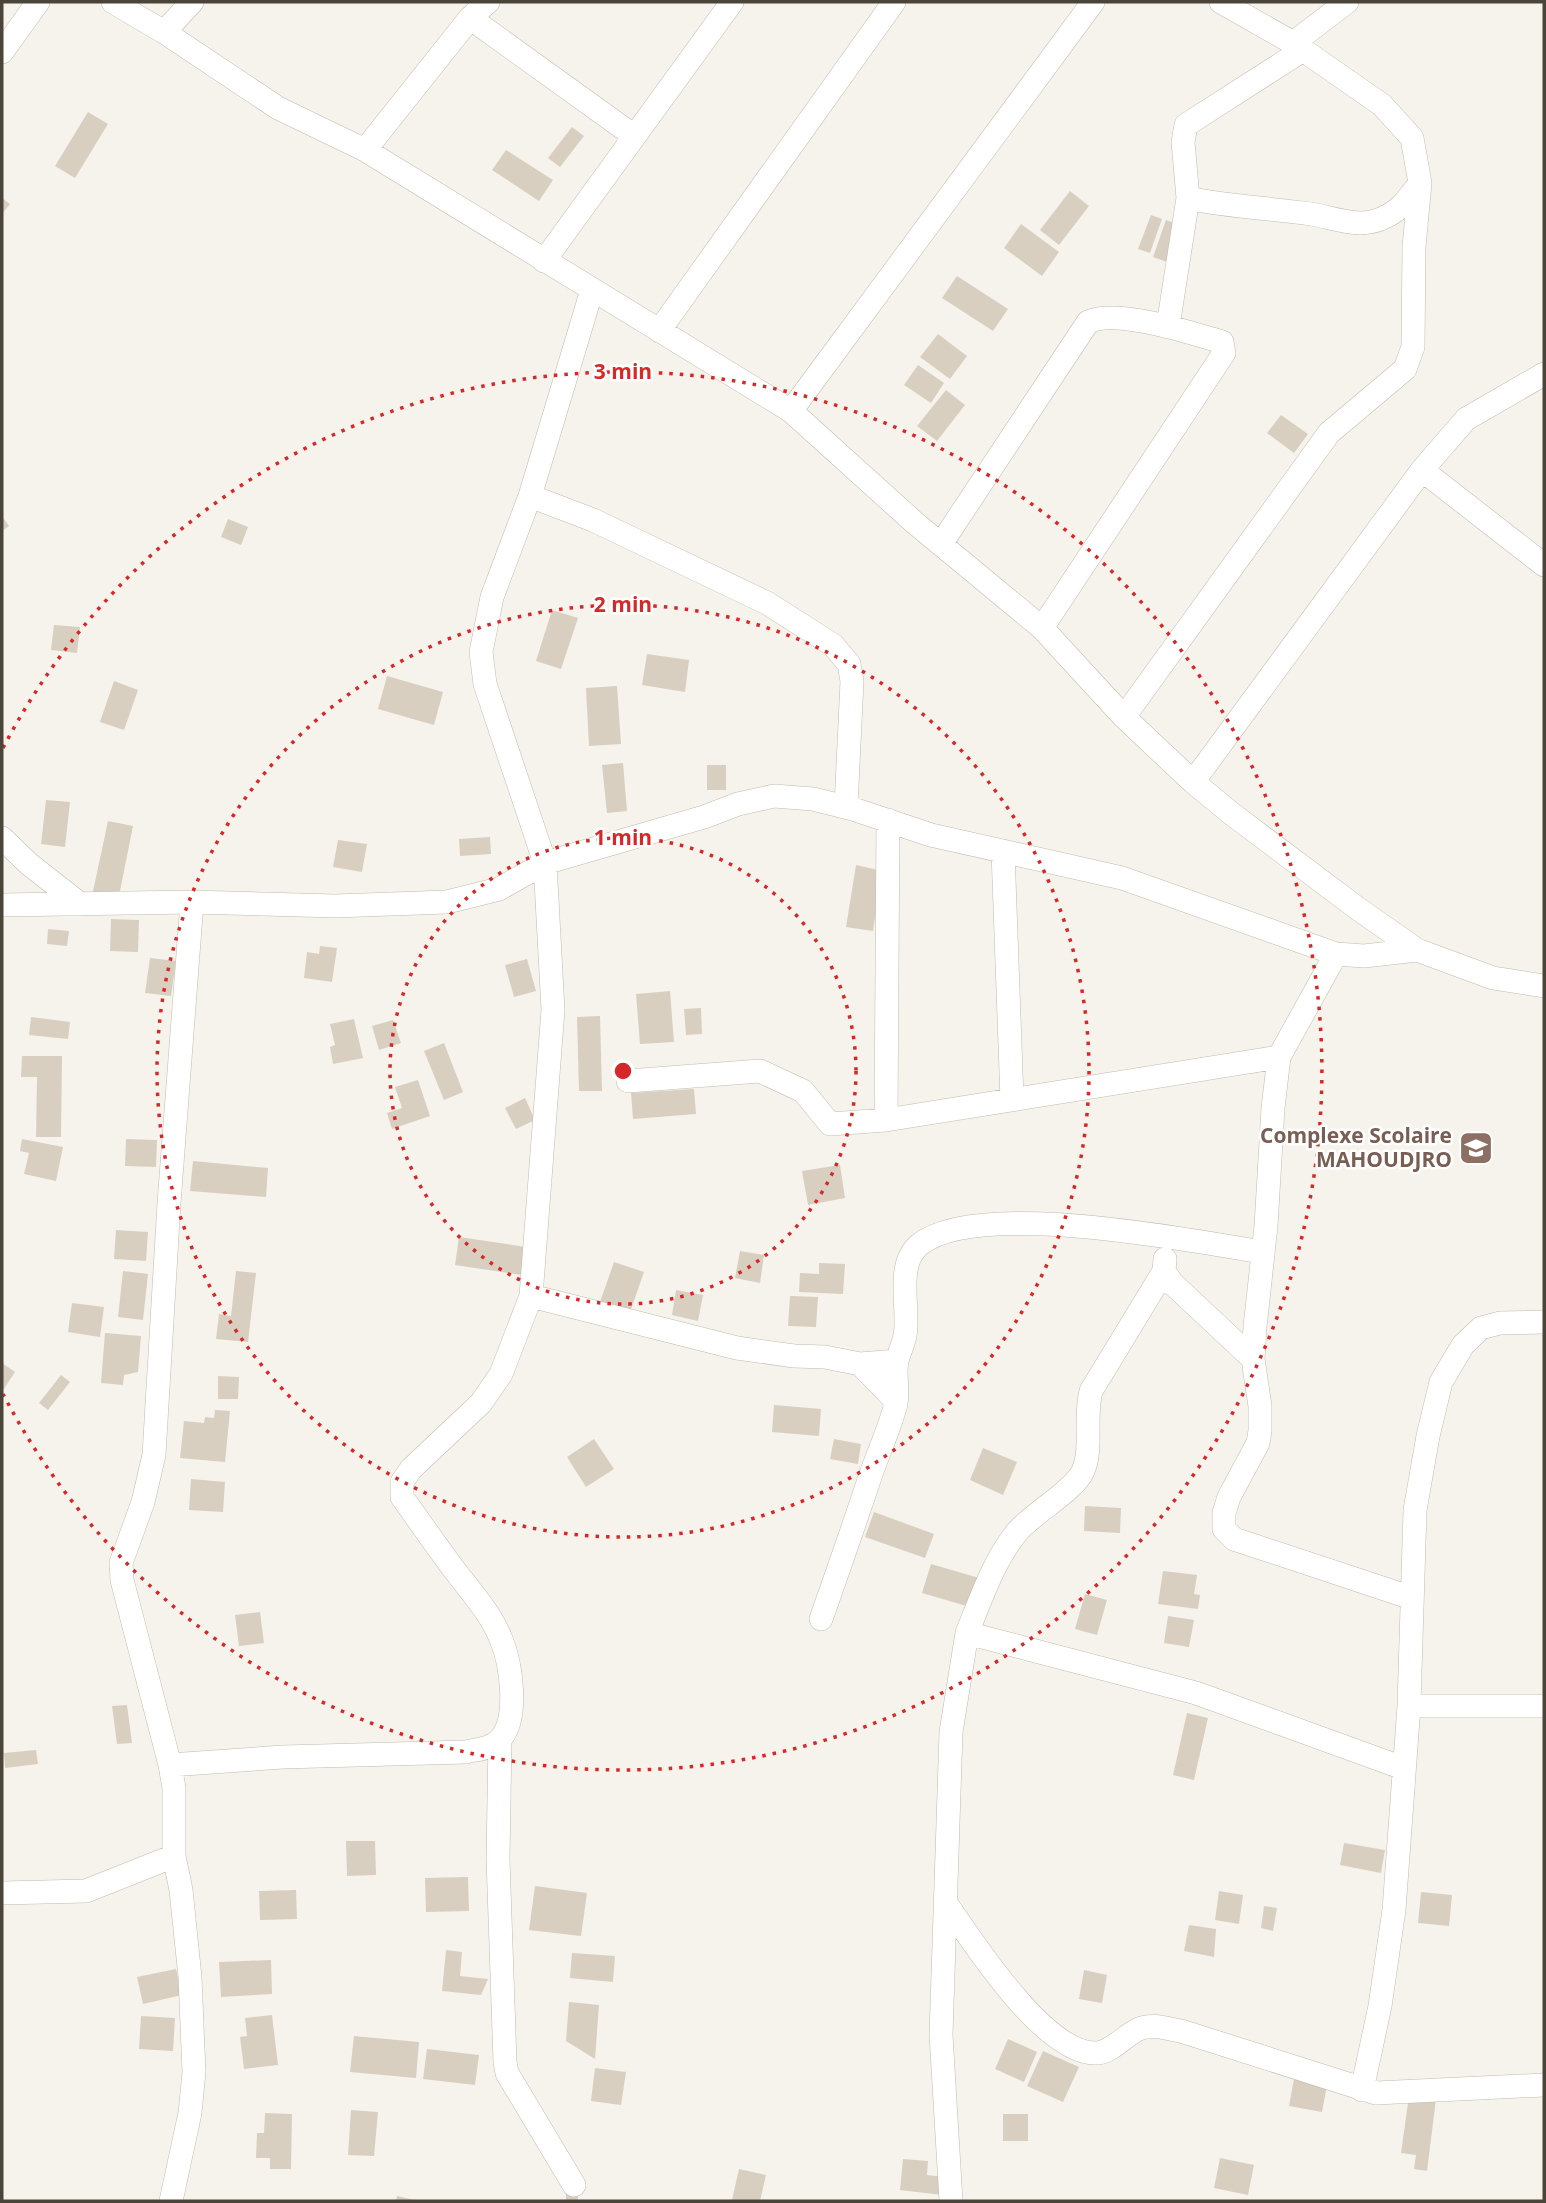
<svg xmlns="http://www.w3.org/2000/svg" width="1546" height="2203" viewBox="0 0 1546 2203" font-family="'Open Sans',sans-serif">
  <rect width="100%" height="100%" fill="#f6f3ec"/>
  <path fill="#d8cfc1" d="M88,112L108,124L75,178L55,166Z
    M572,127L584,136L560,167L548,158Z
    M506,150L553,180L539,201L492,170Z
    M1070,191L1089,206L1059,245L1040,230Z
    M2,198L10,204L2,214Z
    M1151,215L1162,219L1150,253L1138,249Z
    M1166,220L1180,225L1167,262L1153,257Z
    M1021,224L1059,252L1042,276L1004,248Z
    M957,276L1008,309L993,331L942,298Z
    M938,334L967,356L950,379L920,357Z
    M918,365L944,383L931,403L904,385Z
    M946,390L965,405L937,441L917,426Z
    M1281,415L1308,434L1294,453L1267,433Z
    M2,516L9,526L2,531Z
    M228,519L248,527L241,545L221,537Z
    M552,610L578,618L561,669L536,661Z
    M54,625L80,627L77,653L51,650Z
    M647,654L689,660L685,692L642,685Z
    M387,676L443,692L434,725L378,709Z
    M114,681L138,690L124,730L100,722Z
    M617,686L621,744L589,746L586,688Z
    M623,763L627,811L607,813L602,765Z
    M707,765H726V790H707Z
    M46,800L70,802L65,847L41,844Z
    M108,821L133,826L118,901L92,896Z
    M490,837L491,854L460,856L459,839Z
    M338,840L367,844L362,872L333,867Z
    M856,865L882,871L873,931L846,927Z
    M111,919L139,920L138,952L110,951Z
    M48,929L69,931L67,946L47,944Z
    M320,946L337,948L332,982L304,978L307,952L319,954Z
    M150,958L176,961L171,996L145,993Z
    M527,959L536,991L514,997L505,965Z
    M670,991L674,1042L640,1044L636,994Z
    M701,1008L702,1034L686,1035L684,1009Z
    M600,1016L602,1091H579L577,1017Z
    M31,1017L70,1022L68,1039L29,1035Z
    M354,1019L363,1058L333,1064L330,1047L335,1045L330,1024Z
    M393,1020L401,1043L379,1050L372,1026Z
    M444,1043L463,1092L444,1100L424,1051Z
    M22,1056H62L61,1137H36L37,1077H21Z
    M418,1080L430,1116L392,1129L387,1113L402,1108L395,1087Z
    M694,1089L696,1114L633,1119L631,1093Z
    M525,1098L535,1120L516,1129L505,1108Z
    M22,1139L63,1147L56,1181L24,1174L29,1153L20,1151Z
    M126,1139L157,1140L156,1167L125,1166Z
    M193,1161L268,1168L266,1197L190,1191Z
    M840,1165L845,1198L808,1205L802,1171Z
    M116,1230L148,1232L146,1261L114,1259Z
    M459,1237L526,1247L522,1275L455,1265Z
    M740,1251L764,1255L760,1283L735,1278Z
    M614,1262L644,1272L629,1315L599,1305Z
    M819,1263L845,1264L843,1294L799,1292L800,1273L819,1274Z
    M123,1271L148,1274L143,1320L118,1317Z
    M236,1271L256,1273L248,1342L216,1339L219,1314L231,1316Z
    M676,1290L703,1295L698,1321L672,1315Z
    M790,1296L818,1297L816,1327L788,1326Z
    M72,1303L104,1307L100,1337L68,1332Z
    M105,1333L141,1336L138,1372L124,1375L123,1385L101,1383Z
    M2,1363L15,1372L2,1392Z
    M61,1375L70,1382L48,1410L39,1403Z
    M218,1376L239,1377L238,1399H218Z
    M774,1405L821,1409L819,1436L772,1432Z
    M215,1410L230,1411L225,1462L180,1458L184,1421L204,1423L205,1417L214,1418Z
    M594,1439L614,1469L586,1487L567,1457Z
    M834,1439L861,1444L858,1464L830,1459Z
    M983,1448L1017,1462L1003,1495L970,1480Z
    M191,1479L225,1482L223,1512L189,1510Z
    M1085,1506L1121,1508L1120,1533L1084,1531Z
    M874,1512L934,1534L925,1558L865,1537Z
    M931,1564L979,1578L970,1607L922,1593Z
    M1163,1571L1197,1575L1194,1594L1200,1595L1198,1609L1158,1604Z
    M1085,1594L1107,1600L1097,1635L1075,1629Z
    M260,1612L264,1643L239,1646L235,1615Z
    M1168,1616L1194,1620L1189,1647L1164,1643Z
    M127,1705L132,1743L117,1744L112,1706Z
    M1187,1713L1208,1718L1194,1780L1173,1775Z
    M36,1750L38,1764L5,1768L4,1753Z
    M346,1841H375L376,1875L347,1876Z
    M1344,1843L1385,1850L1381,1873L1340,1865Z
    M468,1877L469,1911L426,1912L425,1878Z
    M535,1886L587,1893L581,1936L529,1930Z
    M296,1890L297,1919L260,1920L259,1891Z
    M1219,1891L1243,1895L1239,1924L1215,1920Z
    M1421,1892L1452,1895L1449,1926L1418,1923Z
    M1264,1906L1277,1908L1273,1931L1261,1928Z
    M1189,1925L1216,1929L1214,1957L1184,1951Z
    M446,1950L462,1952L460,1976L488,1979L481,1995L442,1991Z
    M572,1953L615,1956L613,1982L570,1978Z
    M271,1960L272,1994L221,1997L219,1962Z
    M176,1969L182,1995L143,2004L137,1977Z
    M1084,1970L1107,1975L1102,2003L1079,1999Z
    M569,2002L599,2005L595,2059L566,2041Z
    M272,2015L278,2065L244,2069L240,2037L247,2036L245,2018Z
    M141,2016L175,2018L173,2051L139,2049Z
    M354,2036L419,2042L416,2078L350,2072Z
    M1008,2039L1037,2052L1024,2082L995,2069Z
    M427,2049L479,2055L475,2085L423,2079Z
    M1043,2051L1079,2067L1063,2102L1027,2086Z
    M595,2068L626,2072L621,2105L591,2101Z
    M1294,2079L1327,2085L1322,2112L1289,2106Z
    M1409,2096L1436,2099L1427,2171L1414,2169L1416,2155L1401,2153Z
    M351,2110L378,2112L374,2156L348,2155Z
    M265,2113L292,2114L291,2169H270V2158H256L257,2133H264Z
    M1003,2114H1028V2141H1003Z
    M1220,2158L1254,2165L1248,2195L1214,2188Z
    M903,2159L928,2161L927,2175L944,2177L942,2195L900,2190Z
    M739,2169L766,2175L760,2201L732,2200Z
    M566,2191H578V2201H566Z
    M397,2196L414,2200V2201H396Z"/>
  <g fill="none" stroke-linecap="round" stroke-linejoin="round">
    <g stroke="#c2bbae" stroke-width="24">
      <path id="minor" d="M113,2L164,32L278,108L365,150L791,411L915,523L1042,628L1124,717L1193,782L1232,814L1357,908L1417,950L1493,978L1544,986
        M470,18L634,136
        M164,32L192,2
        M1293,43L1347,2
        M2,52L38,2
        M365,150L470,18L488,2
        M1188,198C1229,207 1270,208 1311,214C1336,218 1361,230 1385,217C1401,210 1410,196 1420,183
        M544,261L732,2
        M592,290L530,496L492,597L481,652L485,684L545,863L553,1010L531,1296L737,1348L794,1356L825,1357L860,1364L897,1361
        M1168,326L1188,198L1183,142L1186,125L1303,50
        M659,331L894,2
        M791,411L1093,2
        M1422,470L1544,565
        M530,496L593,520L767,603L833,645L849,664L852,681L846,807
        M941,544L1088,322C1116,308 1191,333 1222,342L1224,353L1042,628
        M1124,717L1329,433L1405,369L1413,347L1414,247L1420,183L1412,138L1382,105L1293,43L1221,2
        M1193,782L1422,470L1466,419L1544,374
        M2,838L29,864L80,904
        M1003,851L1012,1100
        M2,905L192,902L335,906L447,902L499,889L545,863L704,817L738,804L774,796L813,799L853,809L931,835L1122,878L1336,954L1364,956L1417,950
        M1336,954L1279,1057L1273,1108L1266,1226L1255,1327L1253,1359L1260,1406V1431L1258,1443L1229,1497L1224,1513V1529L1234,1539L1412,1598
        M628,1081L760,1071L803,1091L830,1124L886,1120L1279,1057
        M886,1120L888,820
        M1165,1259L1164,1271L1172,1283L1253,1359
        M1164,1271L1091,1391C1084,1416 1093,1448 1083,1471C1075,1490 1033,1513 1017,1532C994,1560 981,1599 967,1633L1196,1693L1403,1768
        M860,1364L896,1401
        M821,1619C838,1571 855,1522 871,1474C879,1451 890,1427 896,1404C899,1390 894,1375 897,1361C899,1353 903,1345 905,1336C910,1309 895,1265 919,1245C976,1198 1190,1241 1263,1252
        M1409,1706H1544
        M500,1740L498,1859L505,2062L507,2073L574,2185
        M170,1765L283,1757L466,1752C478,1749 492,1749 501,1738C519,1717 511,1663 501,1639C491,1614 472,1593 456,1572C437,1547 420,1522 402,1497V1482L411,1469L481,1403L501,1374L531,1296
        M2,1893L86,1891L174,1856
        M946,1903C973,1942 1046,2057 1098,2053C1113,2051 1125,2035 1139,2029C1152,2023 1168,2029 1181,2031L1376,2093L1544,2085
        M1362,2090L1380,2006L1394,1910L1409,1706L1415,1510L1428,1436L1441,1382L1463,1345L1481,1328L1500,1323L1544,1322
        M171,2201L190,2113L194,2072L190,1977L181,1890L174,1856V1788L170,1765L122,1580L121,1563L143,1502L154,1455L169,1203L192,902
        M951,2201L941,2035L951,1732L967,1633"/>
    </g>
    <use href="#minor" stroke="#fff" stroke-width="23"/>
  </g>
  <g fill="none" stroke="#d62828" stroke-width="3.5" stroke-dasharray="3.5 7">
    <circle cx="623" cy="1071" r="233"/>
    <circle cx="623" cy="1071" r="466"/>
    <path d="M3 748A699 699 0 1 1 3 1394"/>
  </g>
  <defs>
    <g id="university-square" transform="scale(1.75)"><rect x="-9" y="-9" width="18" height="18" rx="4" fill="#8d6e63" stroke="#fff"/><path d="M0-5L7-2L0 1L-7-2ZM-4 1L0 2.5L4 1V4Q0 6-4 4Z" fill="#fff"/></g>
  </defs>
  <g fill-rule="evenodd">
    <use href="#university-square" x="1476" y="1148"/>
  </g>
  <g text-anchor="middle" stroke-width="5" stroke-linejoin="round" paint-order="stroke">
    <g font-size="21" font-weight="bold" fill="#785e54" stroke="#fff" text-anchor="end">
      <text x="1452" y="1143">Complexe Scolaire<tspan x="1452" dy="24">MAHOUDJRO</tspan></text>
    </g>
  </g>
  <circle cx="623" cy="1071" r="10" fill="#d62828" stroke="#fff" stroke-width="3.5"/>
  <g font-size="21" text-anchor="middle" font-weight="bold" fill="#d62828" stroke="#fff" stroke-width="5" stroke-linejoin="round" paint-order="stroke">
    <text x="623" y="379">3 min</text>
    <text x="623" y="612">2 min</text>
    <text x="623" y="845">1 min</text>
  </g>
  <rect width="1546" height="2203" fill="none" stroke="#4b4439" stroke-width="7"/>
</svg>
